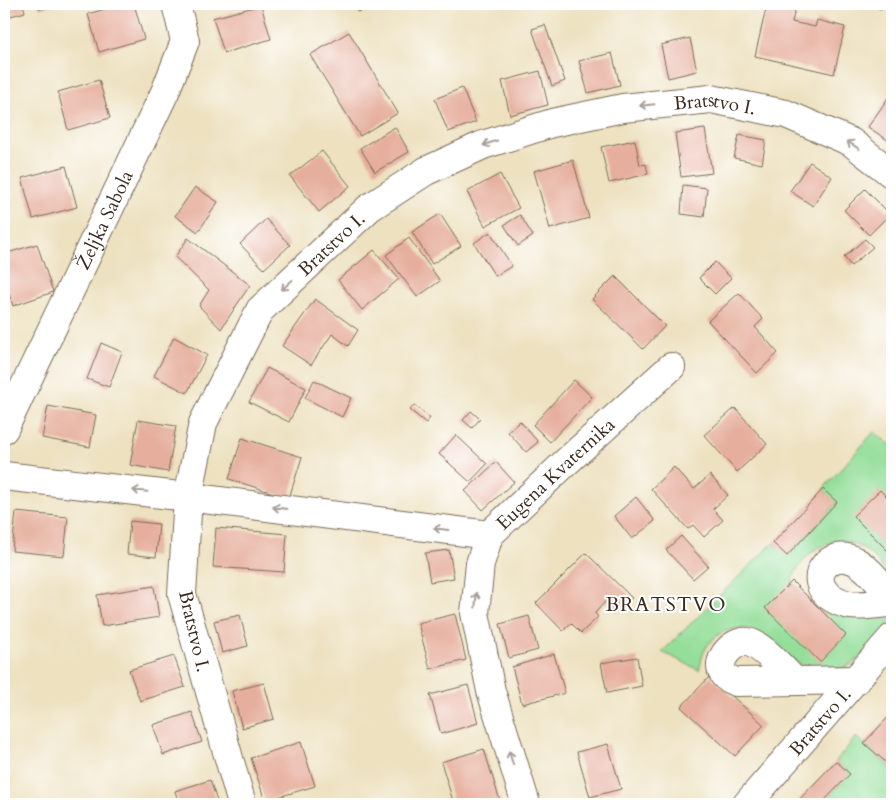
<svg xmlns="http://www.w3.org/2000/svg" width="896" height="808" viewBox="0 0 896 808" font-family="Cardo,serif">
  <rect width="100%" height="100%" fill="#fff"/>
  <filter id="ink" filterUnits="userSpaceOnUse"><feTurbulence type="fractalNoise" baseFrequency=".02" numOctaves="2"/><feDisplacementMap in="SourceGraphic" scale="10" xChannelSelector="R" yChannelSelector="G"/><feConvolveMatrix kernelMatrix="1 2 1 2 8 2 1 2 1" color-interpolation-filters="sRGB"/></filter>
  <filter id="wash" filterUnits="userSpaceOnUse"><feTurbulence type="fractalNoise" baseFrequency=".0096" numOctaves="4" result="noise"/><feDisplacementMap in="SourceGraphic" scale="20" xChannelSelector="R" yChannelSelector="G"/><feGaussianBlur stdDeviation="1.12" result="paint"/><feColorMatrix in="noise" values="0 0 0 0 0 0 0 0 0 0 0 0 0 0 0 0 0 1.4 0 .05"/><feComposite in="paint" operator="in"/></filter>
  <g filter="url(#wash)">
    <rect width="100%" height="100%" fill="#ede1c0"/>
    <path fill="#94de9a" stroke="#68845c" d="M874,432L892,446V580C881,567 872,551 856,545C828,533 800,556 792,581L810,600L826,609L892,614V620C879,636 858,668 836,670C824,671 809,668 798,663C785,656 776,641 762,634C742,623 718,628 706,648C702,654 701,664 699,670L662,652L773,543L788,556L837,503L823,489Z
      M856,737L889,766L892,763V804H821L850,774L836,761Z"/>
    <g id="blocks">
      <path fill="#e6af9d" d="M4,4H23L25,12L4,18Z
        M38,4H56L40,9Z
        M122,4H134L144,39L99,52L88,14Z
        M354,4H382L357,12Z
        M767,4L795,9L792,22L815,27L817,20L845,27L834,74L755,56Z
        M867,4H883L881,9Z
        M261,5L271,39L224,53L213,18Z
        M545,25L565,81L552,86L532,29Z
        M349,32L398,113L360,136L310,55Z
        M690,38L697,71L668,78L661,45Z
        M612,53L620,85L588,93L579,61Z
        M4,61L9,78L4,79Z
        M540,71L548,105L510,115L502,81Z
        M99,80L110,118L68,130L58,92Z
        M462,88L476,122L448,132L435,99Z
        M888,98L892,101V143L868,127Z
        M395,127L409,152L375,172L360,148Z
        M705,129L712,173L681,177L675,133Z
        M739,135L766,140L762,164L734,158Z
        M635,140L640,165L646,164L648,174L609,183L601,147Z
        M322,151L350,186L319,212L290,176Z
        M573,160L589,218L550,229L534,171Z
        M810,162L832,177L813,206L790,191Z
        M66,166L77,207L33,219L22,178Z
        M500,174L519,208L485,226L467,192Z
        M683,185L707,188L704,217L681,214Z
        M195,187L218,202L198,232L175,216Z
        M865,189L890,214L869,235L844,210Z
        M440,214L461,246L432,264L412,232Z
        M520,215L533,236L518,246L504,225Z
        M266,219L290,245L264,269L240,244Z
        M490,232L512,266L495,276L474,243Z
        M188,238L250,285L221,329L199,306L209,290L175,257Z
        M409,238L440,281L417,297L386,255Z
        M865,239L873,247L851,266L844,257Z
        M37,244L53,292L13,306L4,278V254Z
        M374,250L399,279L362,310L338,280Z
        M715,262L731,278L715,294L699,278Z
        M615,276L665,326L643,349L592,299Z
        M739,293L763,319L755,327L778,353L757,373L708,321Z
        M315,299L358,330L348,346L332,334L311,365L282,346Z
        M174,337L207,355L187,393L154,376Z
        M101,343L122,352L109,387L87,379Z
        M267,368L306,388L289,422L249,402Z
        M314,380L351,398L342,417L305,398Z
        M574,380L592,397L550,442L533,425Z
        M414,405L430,418L426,423L410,410Z
        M48,406L96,415L90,447L42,438Z
        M735,408L767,444L737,472L704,435Z
        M471,411L480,419L472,428L463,420Z
        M138,420L176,426L168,472L130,465Z
        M520,421L538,442L526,452L508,432Z
        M456,435L487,464L470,482L439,454Z
        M242,438L302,457L289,498L229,479Z
        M496,462L514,482L483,510L465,491Z
        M674,467L694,489L710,475L728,495L713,509L723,520L704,537L693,525L688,529L651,489Z
        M823,489L837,502L787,556L773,543Z
        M880,490L892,502V555L853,516Z
        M636,497L655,521L632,539L614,516Z
        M16,512L68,517L64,556L12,551Z
        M130,521L159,524L156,557L127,554Z
        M216,528L287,534L284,572L213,567Z
        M681,536L708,566L693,579L666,550Z
        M449,550L454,578L430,582L425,553Z
        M586,553L632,598L617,612L606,601L595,613L598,617L581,633L571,623L563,631L536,603Z
        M792,581L846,635L820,662L765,608Z
        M154,586L159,617L102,626L97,595Z
        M455,614L466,660L430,669L418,623Z
        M240,615L248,646L222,653L214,621Z
        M529,616L538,650L509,658L500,624Z
        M554,654L565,693L522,704L512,667Z
        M174,656L185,687L140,701L129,670Z
        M637,657L642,686L607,693L601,663Z
        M710,676L764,725L735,756L681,707Z
        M264,683L274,719L242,728L232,691Z
        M468,685L478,723L441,734L430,695Z
        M192,712L202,742L163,755L153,725Z
        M892,713V763L890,766L864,743Z
        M301,742L315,786L265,801L251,758Z
        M608,744L621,789L590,797L577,752Z
        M484,749L500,801L489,804H454L441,762Z
        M836,761L850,774L821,804H795Z
        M210,780L218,804H179L175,791Z"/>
    </g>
  </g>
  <g filter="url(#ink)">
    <use href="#blocks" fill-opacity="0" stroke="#796a57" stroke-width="1"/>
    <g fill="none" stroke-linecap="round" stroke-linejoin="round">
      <g stroke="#796a57" stroke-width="30">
        <g id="minor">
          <path id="s1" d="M4,429L165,92L185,41L176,4"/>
          <path d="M4,476L188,497L489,535"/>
          <path d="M892,600C883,587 870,569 855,561C829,547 804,580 832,598C837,601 844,604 850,605C863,607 879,603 892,603"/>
          <path d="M795,681C784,671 762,644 747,642C733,640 715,660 723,673C725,678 731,680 736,682L856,680"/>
          <path id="s2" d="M242,804L182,594L188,497L203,423L260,310L369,208L426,171L483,145L552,123L623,108L711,99L786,114L851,142L892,174"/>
          <path id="s3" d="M526,804L491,691L475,613L480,564L489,535L564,464L671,367"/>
          <path id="s4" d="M747,804L892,638"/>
        </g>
      </g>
      <use href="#minor" stroke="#fff" stroke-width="28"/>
    </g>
    <defs><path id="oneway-shaft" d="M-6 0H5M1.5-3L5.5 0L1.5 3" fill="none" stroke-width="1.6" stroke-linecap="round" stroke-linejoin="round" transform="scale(1.25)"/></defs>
    <g stroke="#a79f9a">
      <use href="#oneway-shaft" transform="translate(647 105) rotate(174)"/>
      <use href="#oneway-shaft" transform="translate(490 143) rotate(161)"/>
      <use href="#oneway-shaft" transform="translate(853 145) rotate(-146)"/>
      <use href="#oneway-shaft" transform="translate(287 285) rotate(137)"/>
      <use href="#oneway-shaft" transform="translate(140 491) rotate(-174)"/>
      <use href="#oneway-shaft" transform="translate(280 508) rotate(-173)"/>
      <use href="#oneway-shaft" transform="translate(441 529) rotate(-173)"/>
      <use href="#oneway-shaft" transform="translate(476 600) rotate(-85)"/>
      <use href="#oneway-shaft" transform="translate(511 758) rotate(-107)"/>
    </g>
  </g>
  <g text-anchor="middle" stroke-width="4" stroke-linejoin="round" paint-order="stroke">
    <g font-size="19" fill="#3b2a1e" stroke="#fff">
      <text dy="7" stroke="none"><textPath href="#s2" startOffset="1035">Bratstvo I.</textPath></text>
      <text dy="7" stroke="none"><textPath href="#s1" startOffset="232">Željka Sabola</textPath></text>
      <text dy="7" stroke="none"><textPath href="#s2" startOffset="615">Bratstvo I.</textPath></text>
      <text dy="7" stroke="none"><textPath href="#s3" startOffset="368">Eugena Kvaternika</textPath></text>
      <text transform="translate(195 631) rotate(77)" y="7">Bratstvo I.</text>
      <text dy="7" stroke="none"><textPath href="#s4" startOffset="110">Bratstvo I.</textPath></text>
    </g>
    <g font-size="20" letter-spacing="1" fill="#3b2a1e" stroke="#fff">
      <text x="666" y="611">BRATSTVO</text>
    </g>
  </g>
  <rect width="896" height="808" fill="none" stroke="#fff" stroke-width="20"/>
</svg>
